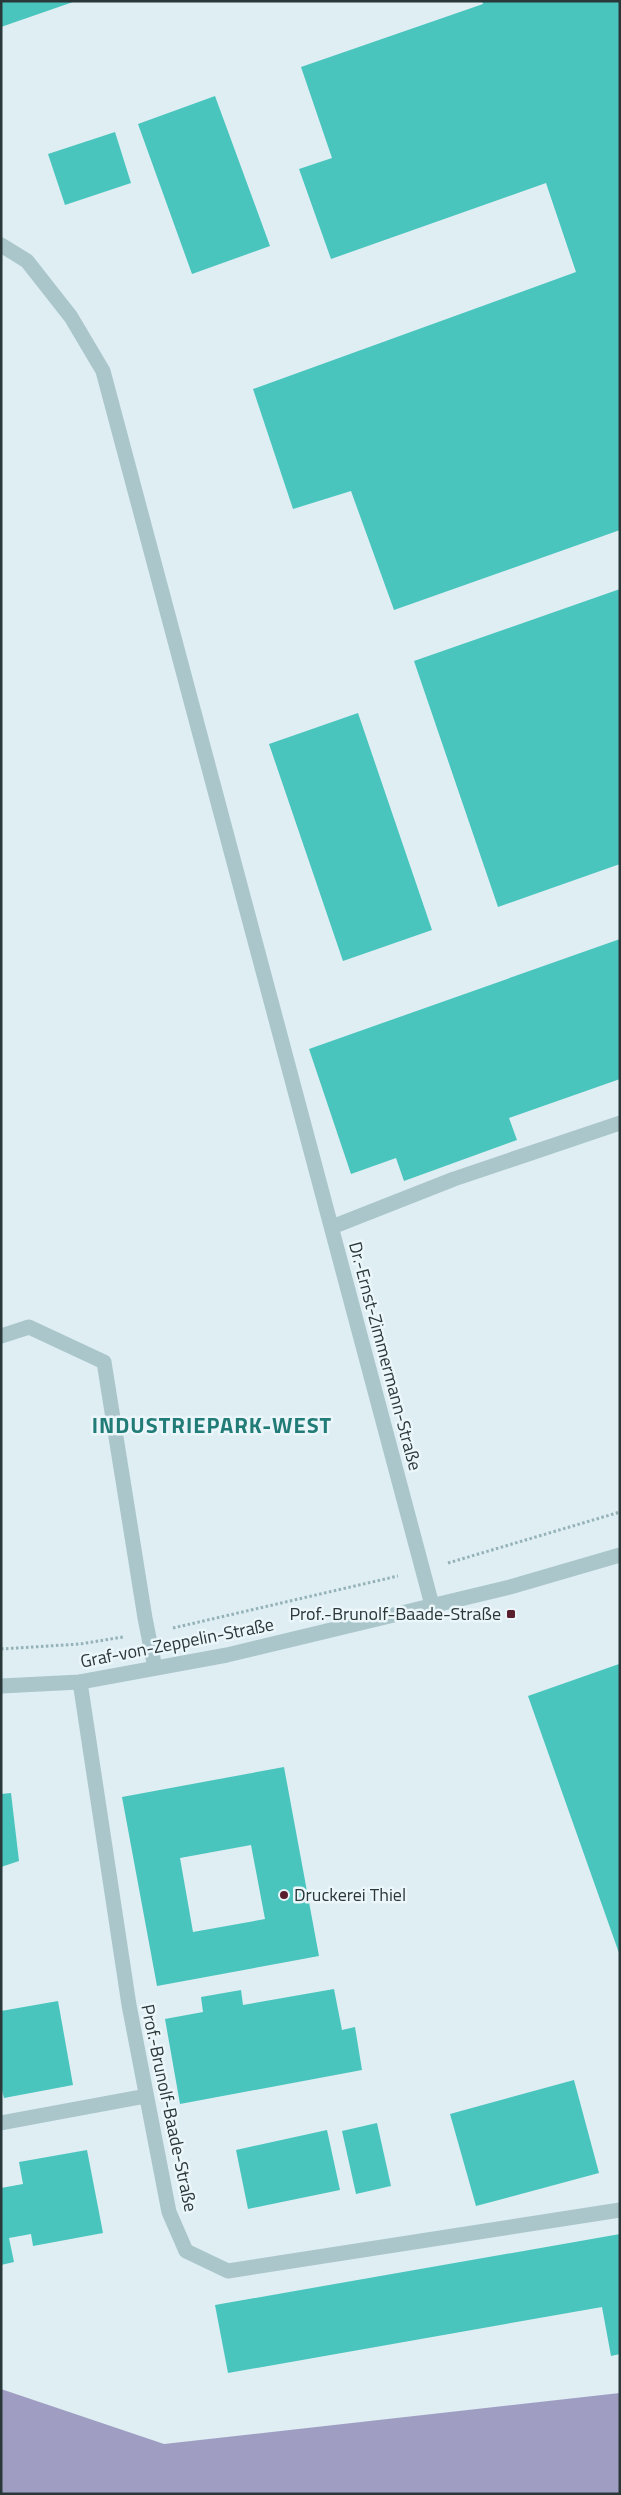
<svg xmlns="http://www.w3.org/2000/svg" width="621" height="2495" viewBox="0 0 621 2495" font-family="'Titillium Web',sans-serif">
  <rect width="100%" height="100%" fill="#deeef3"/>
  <path fill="#9f9ec2" d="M1,2389L164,2444L620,2393V2494H1Z"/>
  <path fill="#4ac5be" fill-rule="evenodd" d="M1,1H73V2L1,27Z
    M482,1H620V530L394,610L351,491L293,509L253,389L576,272L546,183L331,259L299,169L332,158L301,67L483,4Z
    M215,96L270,246L192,274L138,124Z
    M115,132L131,183L65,205L48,154Z
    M620,589V864L498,907L414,661Z
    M358,713L432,930L343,961L269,744Z
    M620,939V1079L509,1118L517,1140L404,1181L396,1158L351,1174L309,1049Z
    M619,1664L620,1665L619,1953L528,1696Z
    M284,1767L319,1956L157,1986L122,1797ZM251,1845L265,1919L193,1932L180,1858Z
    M11,1793L19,1861L1,1867V1794Z
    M334,1989L342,2030L355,2027L362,2070L180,2104L165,2019L203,2012L201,1997L241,1990L243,2005Z
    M58,2001L73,2085L4,2098L1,2086V2011Z
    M574,2080L599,2173L476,2206L450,2114Z
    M377,2123L391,2186L356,2194L342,2131Z
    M327,2130L340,2190L248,2209L236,2150Z
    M87,2150L103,2233L33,2246L31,2234L9,2238L14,2262L1,2265V2188L23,2184L19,2162Z
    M620,2234V2354L611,2356L602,2307L228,2373L215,2305Z"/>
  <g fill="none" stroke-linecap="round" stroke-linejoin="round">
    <path stroke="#94b2b7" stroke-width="3" stroke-dasharray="2.5 2.5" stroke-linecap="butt" d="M448,1563L620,1512
      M173,1628L398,1576
      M1,1649L80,1644L123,1637"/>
    <path stroke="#aac6cb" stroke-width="15" d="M1,245L27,261L71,317L103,371L432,1605
      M332,1227L454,1179L620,1123
      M1,1336L29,1327L104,1362L145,1618L155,1668
      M80,1682L129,2005L169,2212L186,2251L228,2271L620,2210
      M1,2123L146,2096"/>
    <path stroke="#aac6cb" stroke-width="15" d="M1,1686L80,1682L227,1655L510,1587L620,1555"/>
  </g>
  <g fill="#5a1f2d" stroke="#ebf6fa" stroke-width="2">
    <rect x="506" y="1609" width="10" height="10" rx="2.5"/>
    <circle cx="284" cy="1895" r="5"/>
  </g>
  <g text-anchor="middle" stroke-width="5" stroke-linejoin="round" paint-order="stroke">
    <g font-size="18" fill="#2a3839" stroke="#ebf6fa">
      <text transform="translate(385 1356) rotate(75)" y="6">Dr.-Ernst-Zimmermann-Straße</text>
      <text transform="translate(177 1643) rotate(-11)" y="6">Graf-von-Zeppelin-Straße</text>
      <text transform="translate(169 2108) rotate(78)" y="6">Prof.-Brunolf-Baade-Straße</text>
    </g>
    <g font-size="18" fill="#2a3839" stroke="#ebf6fa" text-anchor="end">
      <text x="501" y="1620">Prof.-Brunolf-Baade-Straße</text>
      <text x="294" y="1901" text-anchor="start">Druckerei Thiel</text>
    </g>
    <g font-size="22" font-weight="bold" letter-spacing="1" fill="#217b76" stroke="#ebf6fa">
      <text x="212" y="1433">INDUSTRIEPARK-WEST</text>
    </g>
  </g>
  <rect width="621" height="2495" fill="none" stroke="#2a3839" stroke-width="5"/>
</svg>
